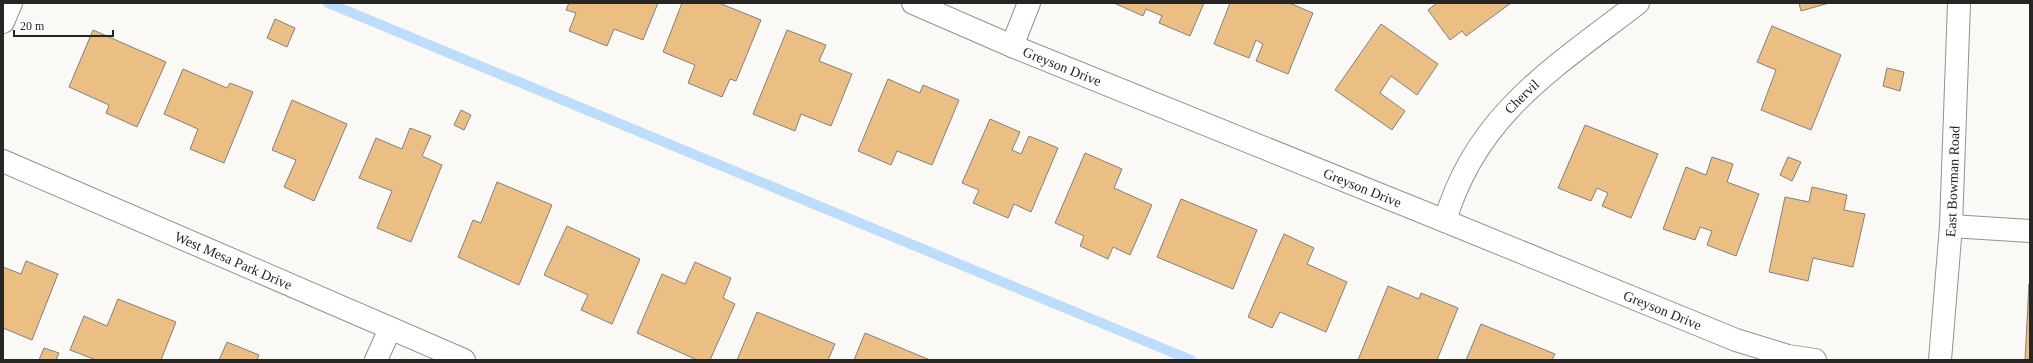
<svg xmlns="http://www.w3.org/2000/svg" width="2033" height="363" viewBox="0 0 2033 363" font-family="'Times New Roman',serif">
  <rect width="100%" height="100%" fill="#fbf9f6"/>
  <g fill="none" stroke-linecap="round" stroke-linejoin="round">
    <path stroke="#beddfc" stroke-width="10" d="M328,3L1191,360"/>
  </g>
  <path fill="#ebbe84" stroke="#83817e" d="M569,3H658L643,40L614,29L607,46L569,31L576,13L566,10Z
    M682,3H719L761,20L736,81L730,79L722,97L688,83L695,65L663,52Z
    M1114,3H1204L1190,36L1159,23L1162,16L1146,9L1143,16Z
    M1230,3H1289L1313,13L1288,74L1256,61L1263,44L1256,40L1249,58L1214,44Z
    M1437,3H1511L1466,36L1462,31L1450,40L1428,10Z
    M1799,3H1829L1801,11Z
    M275,19L295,28L287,47L267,38Z
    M1381,24L1438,64L1417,95L1391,76L1380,93L1405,111L1392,130L1335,90Z
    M1772,26L1841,55L1811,130L1761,110L1776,70L1757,62Z
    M93,30L166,62L137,127L106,113L109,105L69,87Z
    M787,30L826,45L819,61L852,74L831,126L801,114L795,131L753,114Z
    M1887,68L1904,72L1900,91L1883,86Z
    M183,69L227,88L230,83L253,92L224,163L190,149L198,129L164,114Z
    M888,79L920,93L923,85L959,100L932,165L897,151L891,165L858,151Z
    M292,100L347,124L314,201L284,187L296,160L272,150Z
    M461,110L471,115L464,130L454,125Z
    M990,119L1020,132L1012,150L1021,154L1029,136L1058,148L1031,212L1014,204L1008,218L973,203L979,190L962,183Z
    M1585,125L1658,154L1631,218L1602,206L1608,193L1597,188L1591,201L1558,188Z
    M410,128L431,136L422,156L442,165L411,242L377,228L392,191L359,178L376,138L402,149Z
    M1085,153L1122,169L1114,188L1152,205L1130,255L1113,247L1108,259L1080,246L1084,236L1055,223Z
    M1712,157L1733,164L1727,182L1759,194L1736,256L1707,245L1712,231L1700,227L1695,240L1663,229L1686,167L1706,175Z
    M1788,157L1801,162L1792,181L1780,175Z
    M497,182L552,205L519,285L458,257L473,220L481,223Z
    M1812,187L1847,195L1844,210L1865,214L1853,267L1813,258L1808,281L1769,272L1785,197L1809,202Z
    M1181,199L1257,230L1233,289L1157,257Z
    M567,226L640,259L612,324L581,310L588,295L544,275Z
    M1284,234L1314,248L1307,264L1347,282L1326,332L1280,312L1272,328L1248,317Z
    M26,261L58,274L32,340L3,328V267L21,274Z
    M695,262L731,278L723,298L735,304L710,360H697L637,333L662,274L685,284Z
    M2029,284L2030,360H2025Z
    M1388,286L1419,299L1421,293L1458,308L1437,360H1358Z
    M118,299L176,322L161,360H96L70,350L84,316L107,326Z
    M757,312L835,344L828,360H737Z
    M1481,324L1555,354L1552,360H1466Z
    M865,333L930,360H854Z
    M227,342L259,355L257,360H219Z
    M44,348L59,353L56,360H39Z"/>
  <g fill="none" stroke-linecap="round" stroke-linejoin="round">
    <g stroke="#93918e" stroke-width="24">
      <g id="minor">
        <path id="s1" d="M913,3L1012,46L1445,221L1736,340L1788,356L1815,360"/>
        <path d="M3,22L11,3"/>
        <path d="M1012,46L1029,3"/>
        <path id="s2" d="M3,161L464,360"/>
        <path id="s3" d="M1445,221C1476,114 1555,67 1638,3"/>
        <path d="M1951,226L2030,231"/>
        <path d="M376,360L390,329"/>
        <path id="s4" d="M1940,360L1951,226L1959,3"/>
      </g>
    </g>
    <use href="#minor" stroke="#fff" stroke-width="22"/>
  </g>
  <g text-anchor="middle" stroke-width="3.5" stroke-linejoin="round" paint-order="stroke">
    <g font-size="14" fill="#262624" stroke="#fff">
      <text dy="5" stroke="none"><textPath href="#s1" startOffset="162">Greyson Drive</textPath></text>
      <text dy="5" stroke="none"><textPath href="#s3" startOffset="148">Chervil</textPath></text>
      <text dy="5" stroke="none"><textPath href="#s4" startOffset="179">East Bowman Road</textPath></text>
      <text dy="5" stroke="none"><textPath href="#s1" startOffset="486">Greyson Drive</textPath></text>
      <text dy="5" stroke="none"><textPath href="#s2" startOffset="251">West Mesa Park Drive</textPath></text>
      <text dy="5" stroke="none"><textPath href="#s1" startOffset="810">Greyson Drive</textPath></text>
    </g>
  </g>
  <rect width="2033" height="363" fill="none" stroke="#262624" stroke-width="8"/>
  <path d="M14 30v6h99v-6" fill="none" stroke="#262624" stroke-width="2"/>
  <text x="20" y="30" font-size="12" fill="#262624" stroke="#ffffff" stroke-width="3" paint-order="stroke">20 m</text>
</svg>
